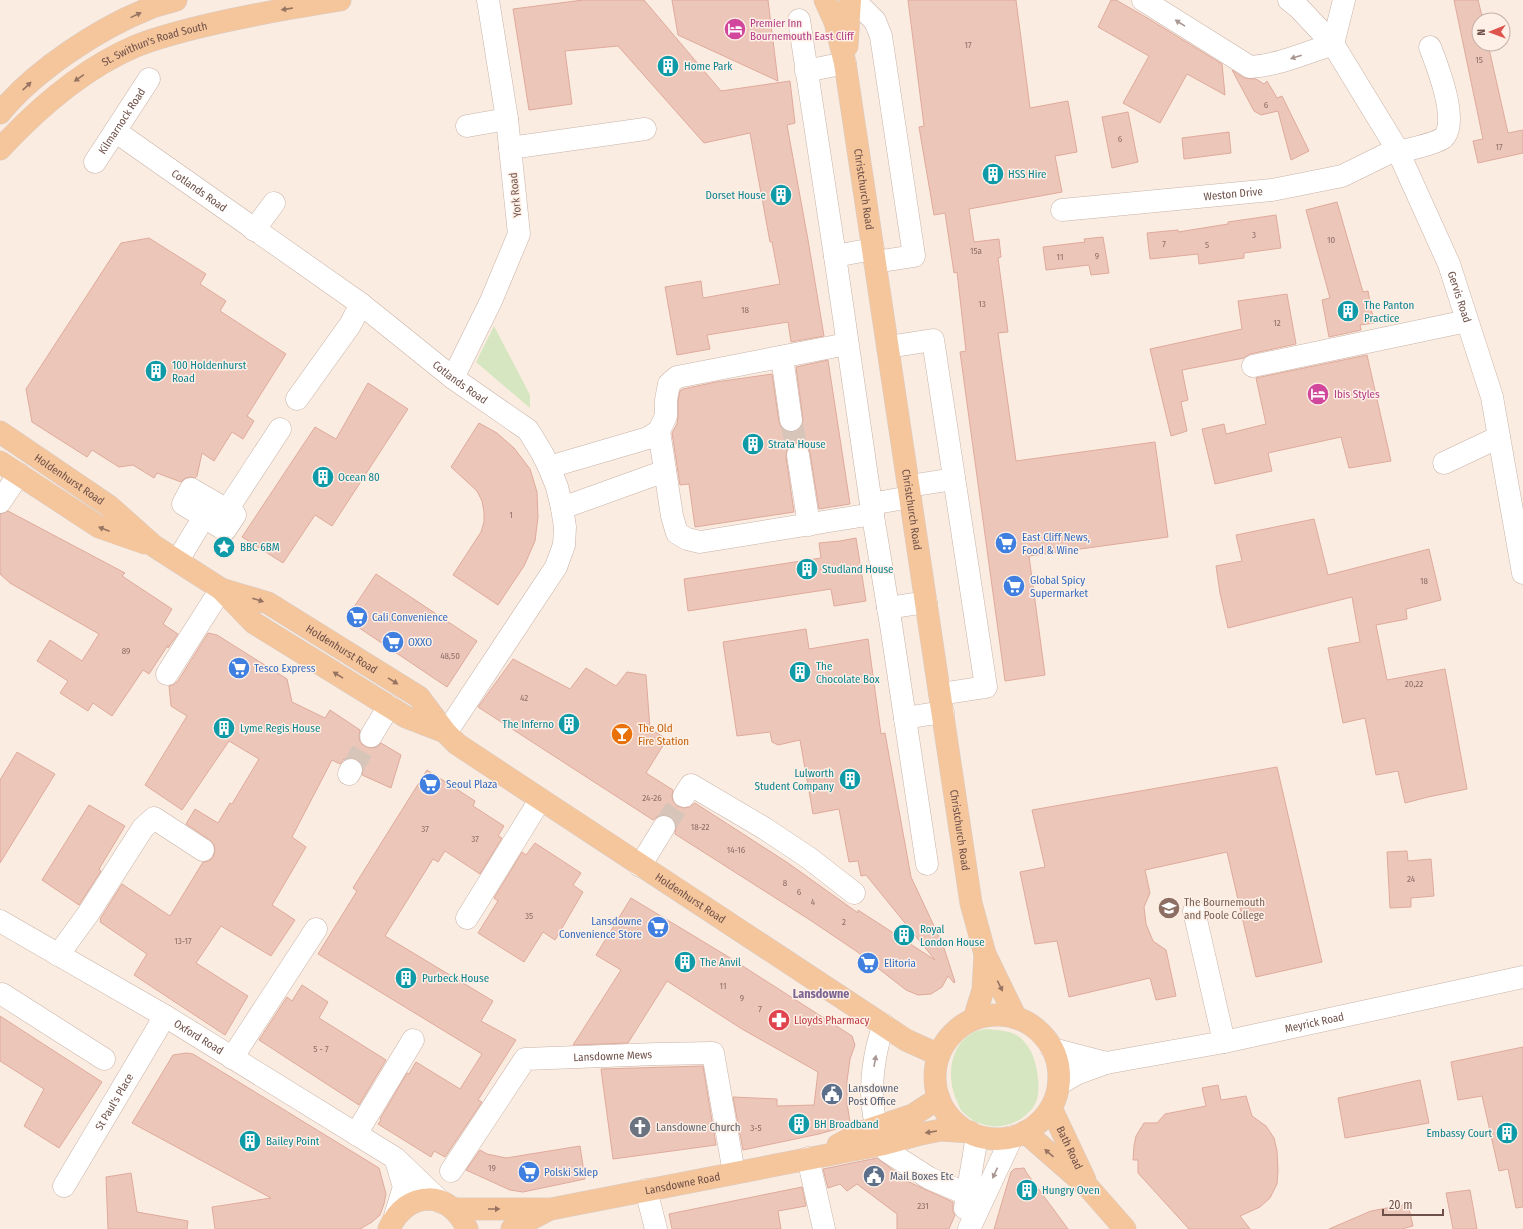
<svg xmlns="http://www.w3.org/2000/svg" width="1523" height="1229" viewBox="0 0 1523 1229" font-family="'Fira Sans Condensed',sans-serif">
  <rect width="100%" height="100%" fill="#faece0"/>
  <path fill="#d6e6c0" d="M494,326L530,395V408L476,362Z
    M986,1029C996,1030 1009,1030 1018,1036C1035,1048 1040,1075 1038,1094C1037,1105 1030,1112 1022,1118C1003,1132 976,1128 961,1110C959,1107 958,1103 956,1099C947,1078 949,1047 971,1034C975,1031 981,1030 986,1029Z"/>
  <path fill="#edc6ba" stroke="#dfaa9b" d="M583,0H644L721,91L790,81L795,123L787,125L808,240L824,336L791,342L788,322L707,335L710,349L677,355L665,287L701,281L703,298L780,284L772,242H770L750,133L704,143L618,46L565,51L572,104L529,110L513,9Z
    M672,0H768L778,81L678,35Z
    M908,0H1016L1030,108L1068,101L1077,152L1055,156L1062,192L969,209L974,242L999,239L1001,257L998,258L1008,332L998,333L1016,461L1155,442L1168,537L1029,556L1045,675L1005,681L960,352L966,351L957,272L954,273L945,213L934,215L919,127L924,126Z
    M1111,0H1116L1149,19L1222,64L1225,95L1187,74L1160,123L1123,103L1149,56L1098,27Z
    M1454,0H1478L1483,20H1479V44H1488L1508,133L1523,130V153L1478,163L1473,141L1483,139Z
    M1232,70L1244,78L1256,79L1264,84L1267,81L1277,98L1282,96L1309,151L1291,160L1278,111L1261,115L1254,111Z
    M1128,112L1138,162L1112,168L1102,117Z
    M1229,132L1231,153L1184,159L1182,138Z
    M1337,202L1363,292L1368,291L1374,323L1360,325L1361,330L1329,337L1322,300L1330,298L1306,210Z
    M1276,215L1281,248L1244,253V258L1199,264L1198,254L1150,259L1147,233L1178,230V232L1228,224V222Z
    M1103,237L1109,273L1091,275L1089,265L1046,270L1043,247L1085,242L1084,239Z
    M149,238L206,274L200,284L226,301L220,311L286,354L247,416L254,421L243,439L232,432L214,461L202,453L197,476L195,478L190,477L185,478L181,482L157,473L154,478L133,465L119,467L92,450L87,457L32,422L26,389L121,243Z
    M1287,294L1296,344L1250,354L1244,358L1182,370L1188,400L1181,402L1187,431L1171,436L1150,349L1242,329L1238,301Z
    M1367,355L1391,461L1349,468L1341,437L1268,453L1272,471L1215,484L1202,429L1224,424L1226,434L1266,424L1256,378Z
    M828,360L850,504L819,509L810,453L808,447L803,444L796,443L790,446L787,450L786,457L794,512L695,527L689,484L680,485L672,433L677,424L678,416V401L680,391L683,389L716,382L772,374L779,422L781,427L786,431L793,432L798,430L802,425L803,419L796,367Z
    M368,383L408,409L332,526L315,515L283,563L242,537L315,427L336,439Z
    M479,423L497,433L514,448L530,469L537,492L538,517L535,541L524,566L498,605L453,575L481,532L484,522V512L482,501L477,491L451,467Z
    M8,511L125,573L122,576L172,609L163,624L178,634L168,648V645L149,674L143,670L112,716L93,703L88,711L60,693L68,681L37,661L50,640L82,661L99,634L10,583L0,574V514Z
    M1314,519L1328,575L1429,549L1441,600L1406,609L1407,619L1376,625L1387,680L1445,669L1467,789L1428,797L1405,803L1398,771L1376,775L1365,718L1343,723L1328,648L1360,642L1352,597L1228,628L1220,593L1216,566L1242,561L1236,535Z
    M856,538L866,601L834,606L831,589L688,611L684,579L821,558L819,543L840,541Z
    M376,574L477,641L447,687L346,619Z
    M806,629L809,649L868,639L881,734L885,733L911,877L943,945L955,982L954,983L948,976L942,987L931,994L918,995L906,990L856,951L810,920L675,834L676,827L675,821L671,817L664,815L658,816L653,820L478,707L513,659L570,689L586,668L616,686L627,672L646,675L650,729L667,739L646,773L673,790L672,796L673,801L677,806L684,808L690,807L695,803L788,863L858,913V910L935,960L866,875L861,876L858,861L849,862L839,809L813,814L800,740L778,745L772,742L770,732L737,736L723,642Z
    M208,633L217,635L287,679L292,702L325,718L330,710L360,730L359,736L360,742L364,746L371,748L377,747L381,743L401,755L391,788L362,775L363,769L362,763L356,759L350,758L344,759L340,764L332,760L292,837L306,847L272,905L295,920L271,956L221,926L196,963L248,996L225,1035L134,975L147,954L100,922L101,920L100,919L122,884L170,916L203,862L209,861L213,857L215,851L214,845L210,840L186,824L195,809L218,823L230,803L232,804L259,759L229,741L182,810L145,785L187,716L171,706L169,686L173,685L178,681Z
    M17,752L55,774L0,863V780Z
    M1277,767L1322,962L1256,977L1227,852L1145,870L1150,893L1144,907L1146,924L1153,941L1166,950L1176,996L1156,1000L1150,978L1069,997L1057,941L1035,944L1020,872L1045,867L1032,810Z
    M427,770L475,801L473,806L504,826L498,836L502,838L480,874L445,851L438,862L433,859L385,936L493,1001L481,1021L516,1040L478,1100L482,1102L445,1157L434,1151L431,1157L378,1124L381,1120L380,1119L407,1073L409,1074L416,1062L460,1089L482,1054L318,954L357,891L353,888Z
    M89,805L125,826L99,869L101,871L79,905L42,880Z
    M535,843L581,873L573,885L583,892L555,940L543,932L524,962L478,933L498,901L494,898L522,852L526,855Z
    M1407,851L1408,861L1431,859L1434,896L1411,898V907L1390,908L1387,852Z
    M631,898L727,956L852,1036L855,1045L850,1059L847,1081V1103L850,1122L847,1126L819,1134L743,1150L733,1097L777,1099V1106L814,1105L818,1072L742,1029L667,981L628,1043L573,1045L621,970L596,955Z
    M302,985L328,1002L319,1018L386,1060L359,1105L259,1040L287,997L292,1001Z
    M0,1016L102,1082L59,1148L24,1126L44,1089L0,1061Z
    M1523,1047V1207L1516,1208L1508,1169L1499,1171L1482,1096L1458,1100L1451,1062Z
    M186,1053L193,1054L379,1168L386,1194L384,1204L380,1215L372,1222L360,1229H215L212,1207L271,1198L132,1123L173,1055Z
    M703,1066L716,1145L613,1159L601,1069Z
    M1420,1080L1429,1123L1345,1138L1338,1098Z
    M1218,1085L1221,1100L1246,1096L1252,1116L1266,1126L1274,1138L1277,1151L1278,1171L1277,1184L1270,1198L1260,1207L1240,1216L1250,1229H1189L1138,1173V1160H1133L1134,1146L1136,1136L1144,1123H1157L1165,1114L1206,1106L1202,1088Z
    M580,1146L585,1179L523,1192L510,1190L466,1170L480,1150L487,1154L506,1158Z
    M877,1158L909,1182L953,1202V1212L955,1215L949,1229H897V1214L857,1184L847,1191L840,1184L828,1188L823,1169Z
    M1024,1168L1026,1172L1068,1229H994L1011,1172L1014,1169Z
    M131,1173L137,1212L188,1221L187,1229H108L106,1177Z
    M802,1187L806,1206L778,1211L781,1229H672L669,1214Z
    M1470,1190L1477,1229H1453L1446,1193Z
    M1408,1204L1413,1226L1402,1229H1329L1371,1211Z"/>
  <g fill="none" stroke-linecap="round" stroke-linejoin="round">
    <path stroke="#d7c5ba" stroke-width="22" stroke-dasharray="22 11" stroke-linecap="butt" d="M791,420L798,455
      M351,770L371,736
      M664,827L684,796"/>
    <g stroke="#c9b2a8" stroke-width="23">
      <g id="minor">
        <path d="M854,0L875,21L881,36L914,256L875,262"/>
        <path d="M1143,0L1250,67C1279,65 1306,53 1333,44"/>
        <path id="s1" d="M1289,0L1299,8L1333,44L1397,149L1449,264L1492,397L1523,573"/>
        <path d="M799,20L835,256L871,504L891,625L927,864"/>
        <path d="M1333,44L1344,0"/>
        <path d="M806,71L845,63"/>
        <path d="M467,126L507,119"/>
        <path id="s2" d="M115,131L361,304L453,378L528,430L542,453L549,467L557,487L562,508L565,527L564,545L556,567L446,733"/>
        <path d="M510,148L645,129"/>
        <path d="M1399,152C1410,149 1435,144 1443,138C1460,123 1437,65 1430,47"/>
        <path id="s3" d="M95,162L149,79"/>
        <path id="s4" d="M1062,210L1272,190L1342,176L1397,149"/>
        <path d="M254,230L274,203"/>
        <path d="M835,256L873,249"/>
        <path d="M888,347L933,340L986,687L940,694"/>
        <path d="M782,357L791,420"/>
        <path d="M1253,366L1467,321"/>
        <path d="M453,378L491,301L519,234L507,119L488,0"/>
        <path d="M297,399L350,325L361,304"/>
        <path d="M659,431L672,516L677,533L687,539L700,542L873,514"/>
        <path d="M798,455L809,525"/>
        <path d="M1444,463L1499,437"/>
        <path d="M549,467L648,438L659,431L666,416V400L669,384L677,377L847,344"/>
        <path d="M909,486L954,479"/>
        <path d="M0,502L19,474"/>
        <path d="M871,504L910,497"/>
        <path d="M562,508L665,471"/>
        <path d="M204,517L183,504L191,489L227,510"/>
        <path d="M178,560L204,517L225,530L235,515L227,510L280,429"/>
        <path d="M888,608L926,602"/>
        <path d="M167,674L221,589"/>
        <path d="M905,718L943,712"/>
        <path d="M371,736L389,706"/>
        <path d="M349,774L351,770"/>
        <path d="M684,796L691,785L764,828L809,858L854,893"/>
        <path d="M640,866L664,827"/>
        <path d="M1194,911L1224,1042"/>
        <path d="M467,918L540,800"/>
        <path id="s5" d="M0,921L165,1016L395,1158L441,1202"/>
        <path d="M58,955L88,914L143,828L154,818L203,850"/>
        <path d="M2,994L104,1059"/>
        <path d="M1052,1049L1106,1063"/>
        <path d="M232,1058L316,929"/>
        <path id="s6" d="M1059,1084L1076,1074L1106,1063L1224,1042L1523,977"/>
        <path d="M880,1126C878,1123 875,1119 874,1115C869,1089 874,1050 884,1025"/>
        <path d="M356,1134L413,1040"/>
        <path d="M884,1144L887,1151L929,1178L967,1194"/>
        <path d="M808,1158L824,1229"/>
        <path id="s7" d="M451,1171L525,1059L657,1054L713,1053L734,1173"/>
        <path id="s8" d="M64,1186L165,1016"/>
        <path d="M646,1190L656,1229"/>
        <path d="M965,1208L977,1136"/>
        <path d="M395,1216L404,1187L396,1160"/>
        <path d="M969,1229L1012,1137"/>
      </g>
    </g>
    <g stroke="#d7cecc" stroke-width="23">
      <g id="major">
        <path id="s9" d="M825,0L835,22L845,63L971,903L985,954L1016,1018"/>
        <path d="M847,46L850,0"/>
        <path d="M0,113C34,71 99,28 150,8C158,5 167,3 176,0"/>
        <path id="s10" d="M0,149C38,108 84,68 136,46C161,36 186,30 212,24C254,14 297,7 340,0"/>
        <path id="s11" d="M0,432L109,506L154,546L221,589L254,623L406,717L445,732"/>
        <path d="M0,462L99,527L145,543"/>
        <path id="s12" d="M221,589L268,603L419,697L446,733L457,744L466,750L906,1040L939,1055"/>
        <circle cx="997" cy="1077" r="62"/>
        <path d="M974,1019L983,990L985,955"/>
        <path id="s13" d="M1051,1108L1085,1180"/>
        <path d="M1025,1132L1089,1188L1125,1229"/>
        <path d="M838,1145L862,1132L913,1115L939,1098"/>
        <path id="s14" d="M455,1209H551L884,1144L921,1134L941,1130L970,1132"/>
        <path d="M389,1229C406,1190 450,1189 467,1229"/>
        <path d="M512,1229L548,1210"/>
      </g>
    </g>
    <use href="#minor" stroke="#fff" stroke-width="22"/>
    <use href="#major" stroke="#f5c59c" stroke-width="22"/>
  </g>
  <defs><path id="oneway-solid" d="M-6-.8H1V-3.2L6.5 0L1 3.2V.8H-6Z"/></defs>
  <g fill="#977462">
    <use href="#oneway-solid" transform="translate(287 9) rotate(171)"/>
    <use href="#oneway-solid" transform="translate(136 15) rotate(-26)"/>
    <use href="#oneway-solid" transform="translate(79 78) rotate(145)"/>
    <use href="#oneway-solid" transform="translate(27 86) rotate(-44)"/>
    <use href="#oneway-solid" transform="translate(104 529) rotate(-159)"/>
    <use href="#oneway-solid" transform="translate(258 600) rotate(17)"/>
    <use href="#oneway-solid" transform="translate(338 675) rotate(-148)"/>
    <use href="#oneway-solid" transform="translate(393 681) rotate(32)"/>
    <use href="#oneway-solid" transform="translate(1000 986) rotate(64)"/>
    <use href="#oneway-solid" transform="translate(931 1132) rotate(171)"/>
    <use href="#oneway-solid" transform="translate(1049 1153) rotate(-139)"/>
    <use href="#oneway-solid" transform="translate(494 1209)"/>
  </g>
  <g fill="#a99792">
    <use href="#oneway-solid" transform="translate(1180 23) rotate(-148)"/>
    <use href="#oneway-solid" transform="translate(1296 57) rotate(162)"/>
    <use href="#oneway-solid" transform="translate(875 1061) rotate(-80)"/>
    <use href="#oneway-solid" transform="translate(995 1173) rotate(115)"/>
  </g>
  <defs>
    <g id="hotel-disc" transform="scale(1.15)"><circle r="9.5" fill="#d1479c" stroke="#fef0e6"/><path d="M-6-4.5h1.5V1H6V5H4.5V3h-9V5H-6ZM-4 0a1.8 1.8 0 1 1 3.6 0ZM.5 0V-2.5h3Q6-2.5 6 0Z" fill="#fff"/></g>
    <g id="building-disc" transform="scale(1.15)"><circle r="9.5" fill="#0f9aa8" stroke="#fef0e6"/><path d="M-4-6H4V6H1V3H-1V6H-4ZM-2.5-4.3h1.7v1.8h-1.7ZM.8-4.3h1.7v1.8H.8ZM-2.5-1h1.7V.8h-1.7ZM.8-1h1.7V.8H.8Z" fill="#fff"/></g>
    <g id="supermarket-disc" transform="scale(1.15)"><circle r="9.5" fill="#3f7fe0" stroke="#fef0e6"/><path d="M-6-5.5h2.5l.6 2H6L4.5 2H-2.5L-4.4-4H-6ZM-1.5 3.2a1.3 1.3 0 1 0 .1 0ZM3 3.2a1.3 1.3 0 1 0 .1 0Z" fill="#fff"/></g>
    <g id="sight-disc" transform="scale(1.15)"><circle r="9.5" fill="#0f9aa8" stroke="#fef0e6"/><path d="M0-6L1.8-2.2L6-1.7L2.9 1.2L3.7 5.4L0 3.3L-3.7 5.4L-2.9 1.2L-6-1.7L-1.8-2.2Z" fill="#fff"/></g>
    <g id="bar-disc" transform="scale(1.15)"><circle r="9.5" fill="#e8710a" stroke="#fef0e6"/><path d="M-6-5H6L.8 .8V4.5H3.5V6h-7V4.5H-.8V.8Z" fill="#fff"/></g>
    <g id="university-disc" transform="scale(1.15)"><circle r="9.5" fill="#8d6e63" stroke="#fef0e6"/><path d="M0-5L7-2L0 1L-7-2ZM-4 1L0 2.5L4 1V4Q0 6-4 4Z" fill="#fff"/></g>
    <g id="pharmacy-disc" transform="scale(1.15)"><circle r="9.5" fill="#e0444e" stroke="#fef0e6"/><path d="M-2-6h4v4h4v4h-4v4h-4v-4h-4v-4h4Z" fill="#fff"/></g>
    <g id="civic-disc" transform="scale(1.15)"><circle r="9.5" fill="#5c6f8a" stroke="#fef0e6"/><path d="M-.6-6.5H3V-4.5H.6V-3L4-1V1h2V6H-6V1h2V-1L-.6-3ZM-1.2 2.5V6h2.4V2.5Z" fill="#fff"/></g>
    <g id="church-disc" transform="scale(1.15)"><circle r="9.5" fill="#6b7280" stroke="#fef0e6"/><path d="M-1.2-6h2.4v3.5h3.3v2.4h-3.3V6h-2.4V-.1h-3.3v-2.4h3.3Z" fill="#fff"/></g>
  </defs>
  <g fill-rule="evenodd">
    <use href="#hotel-disc" x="735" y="29"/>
    <use href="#building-disc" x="668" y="66"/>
    <use href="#building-disc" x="993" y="174"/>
    <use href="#building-disc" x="781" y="195"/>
    <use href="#building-disc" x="1348" y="311"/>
    <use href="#building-disc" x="156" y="371"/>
    <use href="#hotel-disc" x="1318" y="394"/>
    <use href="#building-disc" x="753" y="444"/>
    <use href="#building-disc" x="323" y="477"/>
    <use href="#supermarket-disc" x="1006" y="543"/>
    <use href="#sight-disc" x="224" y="547"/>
    <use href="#building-disc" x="807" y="569"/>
    <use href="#supermarket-disc" x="1014" y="586"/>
    <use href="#supermarket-disc" x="357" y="617"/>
    <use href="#supermarket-disc" x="393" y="642"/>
    <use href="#supermarket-disc" x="239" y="668"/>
    <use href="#building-disc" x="800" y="672"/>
    <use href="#building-disc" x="569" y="724"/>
    <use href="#building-disc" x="224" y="728"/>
    <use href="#bar-disc" x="622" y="734"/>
    <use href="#building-disc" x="850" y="779"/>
    <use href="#supermarket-disc" x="430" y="784"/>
    <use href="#university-disc" x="1169" y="908"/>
    <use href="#supermarket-disc" x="658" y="927"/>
    <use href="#building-disc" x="904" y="935"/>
    <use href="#building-disc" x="685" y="962"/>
    <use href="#supermarket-disc" x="868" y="963"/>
    <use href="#building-disc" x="406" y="978"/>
    <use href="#pharmacy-disc" x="779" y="1020"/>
    <use href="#civic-disc" x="832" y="1094"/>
    <use href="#building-disc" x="799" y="1124"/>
    <use href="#church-disc" x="640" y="1127"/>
    <use href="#building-disc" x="1507" y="1133"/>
    <use href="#building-disc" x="250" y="1141"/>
    <use href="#supermarket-disc" x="529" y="1172"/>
    <use href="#civic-disc" x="874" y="1176"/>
    <use href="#building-disc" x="1027" y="1190"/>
  </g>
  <g text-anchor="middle" stroke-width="3" stroke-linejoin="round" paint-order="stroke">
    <g font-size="9" fill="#8e6e65">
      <text x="968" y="48">17</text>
      <text x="1479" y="63">15</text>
      <text x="1266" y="108">6</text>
      <text x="1120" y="142">6</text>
      <text x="1499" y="150">17</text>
      <text x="1254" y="238">3</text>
      <text x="1331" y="243">10</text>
      <text x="1164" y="247">7</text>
      <text x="1207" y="248">5</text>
      <text x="976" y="254">15a</text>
      <text x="1097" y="259">9</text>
      <text x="1060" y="260">11</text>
      <text x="982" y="307">13</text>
      <text x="745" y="313">18</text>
      <text x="1277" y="326">12</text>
      <text x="511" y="518">1</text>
      <text x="1424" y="584">18</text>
      <text x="126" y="654">89</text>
      <text x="450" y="659">48,50</text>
      <text x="1414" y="687">20,22</text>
      <text x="524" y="701">42</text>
      <text x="652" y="801">24-26</text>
      <text x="700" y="830">18-22</text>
      <text x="425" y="832">37</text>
      <text x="475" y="842">37</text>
      <text x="736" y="853">14-16</text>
      <text x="1411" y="882">24</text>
      <text x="785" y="886">8</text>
      <text x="799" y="895">6</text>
      <text x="813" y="905">4</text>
      <text x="529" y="919">35</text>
      <text x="844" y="925">2</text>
      <text x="183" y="944">13-17</text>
      <text x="723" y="989">11</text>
      <text x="742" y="1001">9</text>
      <text x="760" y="1012">7</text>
      <text x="321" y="1052">5 - 7</text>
      <text x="756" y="1131">3-5</text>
      <text x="492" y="1171">19</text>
      <text x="923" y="1209">231</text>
    </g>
    <g font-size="11" fill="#b23c85" stroke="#fef0e6" text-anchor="start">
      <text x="750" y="27">Premier Inn<tspan x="750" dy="13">Bournemouth East Cliff</tspan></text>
      <text x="1334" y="398">Ibis Styles</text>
    </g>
    <g font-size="11" fill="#6f5149" stroke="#fef0e6">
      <text dy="4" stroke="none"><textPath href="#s10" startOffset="190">St. Swithun's Road South</textPath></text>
      <text dy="4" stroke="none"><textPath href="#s3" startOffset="49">Kilmarnock Road</textPath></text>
      <text dy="4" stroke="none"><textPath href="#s9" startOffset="194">Christchurch Road</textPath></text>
      <text dy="4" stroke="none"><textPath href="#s2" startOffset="103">Cotlands Road</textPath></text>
      <text dy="4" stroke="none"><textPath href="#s4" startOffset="172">Weston Drive</textPath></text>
      <text transform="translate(515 195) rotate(-96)" y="4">York Road</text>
      <text dy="4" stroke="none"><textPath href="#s1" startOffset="346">Gervis Road</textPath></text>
      <text dy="4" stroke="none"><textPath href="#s2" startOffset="427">Cotlands Road</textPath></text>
      <text dy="4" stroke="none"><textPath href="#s11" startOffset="84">Holdenhurst Road</textPath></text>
      <text dy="4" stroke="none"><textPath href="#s9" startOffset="518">Christchurch Road</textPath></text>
      <text dy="4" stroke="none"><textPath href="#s12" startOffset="136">Holdenhurst Road</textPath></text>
      <text dy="4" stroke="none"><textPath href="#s9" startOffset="842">Christchurch Road</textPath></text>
      <text dy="4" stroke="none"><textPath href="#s12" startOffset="567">Holdenhurst Road</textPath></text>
      <text dy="4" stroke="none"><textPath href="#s6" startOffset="264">Meyrick Road</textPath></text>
      <text dy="4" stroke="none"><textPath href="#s5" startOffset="230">Oxford Road</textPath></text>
      <text dy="4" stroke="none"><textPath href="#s7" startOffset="222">Lansdowne Mews</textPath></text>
      <text dy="4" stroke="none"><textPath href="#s8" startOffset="98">St Paul's Place</textPath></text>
      <text dy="4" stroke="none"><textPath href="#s13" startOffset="44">Bath Road</textPath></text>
      <text dy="4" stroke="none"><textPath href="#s14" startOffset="230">Lansdowne Road</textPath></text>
    </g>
    <g font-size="11" fill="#0d838f" stroke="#fef0e6" text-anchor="start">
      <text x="684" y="70">Home Park</text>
      <text x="1008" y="178">HSS Hire</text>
      <text x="766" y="199" text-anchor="end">Dorset House</text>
      <text x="1364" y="309">The Panton<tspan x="1364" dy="13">Practice</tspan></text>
      <text x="172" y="369">100 Holdenhurst<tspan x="172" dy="13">Road</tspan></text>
      <text x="768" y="448">Strata House</text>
      <text x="338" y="481">Ocean 80</text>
      <text x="240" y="551">BBC 6BM</text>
      <text x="822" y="573">Studland House</text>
      <text x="816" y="670">The<tspan x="816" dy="13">Chocolate Box</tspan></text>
      <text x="554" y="728" text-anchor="end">The Inferno</text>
      <text x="240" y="732">Lyme Regis House</text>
      <text x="834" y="777" text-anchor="end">Lulworth<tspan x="834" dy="13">Student Company</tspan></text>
      <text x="920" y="933">Royal<tspan x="920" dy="13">London House</tspan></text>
      <text x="700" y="966">The Anvil</text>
      <text x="422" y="982">Purbeck House</text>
      <text x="814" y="1128">BH Broadband</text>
      <text x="1492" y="1137" text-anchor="end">Embassy Court</text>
      <text x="266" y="1145">Bailey Point</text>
      <text x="1042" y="1194">Hungry Oven</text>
    </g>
    <g font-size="11" fill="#366cbe" stroke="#fef0e6" text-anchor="start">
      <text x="1022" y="541">East Cliff News,<tspan x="1022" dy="13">Food &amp; Wine</tspan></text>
      <text x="1030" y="584">Global Spicy<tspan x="1030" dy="13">Supermarket</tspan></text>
      <text x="372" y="621">Cali Convenience</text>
      <text x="408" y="646">OXXO</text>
      <text x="254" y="672">Tesco Express</text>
      <text x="446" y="788">Seoul Plaza</text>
      <text x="642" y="925" text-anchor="end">Lansdowne<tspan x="642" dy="13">Convenience Store</tspan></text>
      <text x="884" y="967">Elitoria</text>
      <text x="544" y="1176">Polski Sklep</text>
    </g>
    <g font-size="11" fill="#c56008" stroke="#fef0e6" text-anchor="start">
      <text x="638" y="732">The Old<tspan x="638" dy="13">Fire Station</tspan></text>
    </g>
    <g font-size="11" fill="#785e54" stroke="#fef0e6" text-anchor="start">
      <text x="1184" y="906">The Bournemouth<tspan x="1184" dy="13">and Poole College</tspan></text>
    </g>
    <g font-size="11" fill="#be3a42" stroke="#fef0e6" text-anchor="start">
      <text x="794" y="1024">Lloyds Pharmacy</text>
    </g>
    <g font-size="11" fill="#4e5e75" stroke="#fef0e6" text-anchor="start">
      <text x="848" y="1092">Lansdowne<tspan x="848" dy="13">Post Office</tspan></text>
      <text x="890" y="1180">Mail Boxes Etc</text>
    </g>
    <g font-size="11" fill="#5b616d" stroke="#fef0e6" text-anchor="start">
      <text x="656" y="1131">Lansdowne Church</text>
    </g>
    <g font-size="12" font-weight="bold" fill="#7b6592" stroke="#fef0e6">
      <text x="821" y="998">Lansdowne</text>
    </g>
  </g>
  <g transform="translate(1491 32) rotate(269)"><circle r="19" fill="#fef0e6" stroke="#c5b0a7"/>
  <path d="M0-3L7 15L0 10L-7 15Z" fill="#dd554c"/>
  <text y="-6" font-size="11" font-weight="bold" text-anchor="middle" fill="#6f5149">N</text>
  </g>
  <path d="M1383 1209v6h60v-6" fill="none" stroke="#6f5149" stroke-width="2"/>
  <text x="1389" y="1209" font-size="12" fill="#6f5149" stroke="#fef0e6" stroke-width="3" paint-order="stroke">20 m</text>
</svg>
